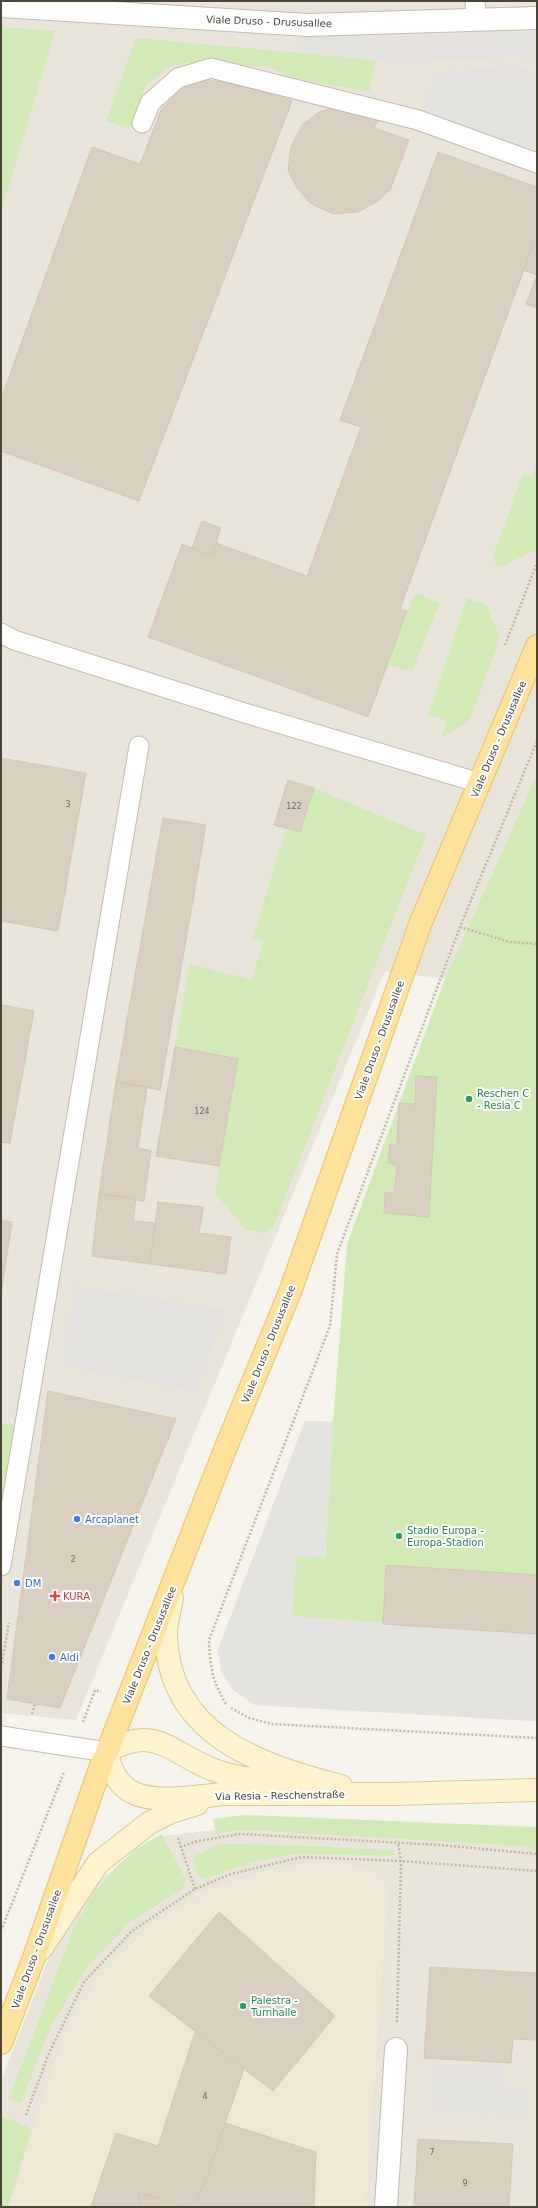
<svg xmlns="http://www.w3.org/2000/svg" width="538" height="2208" viewBox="0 0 538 2208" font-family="'DejaVu Sans',sans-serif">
  <rect width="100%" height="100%" fill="#f6f3ec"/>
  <path fill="#eae5da" d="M1,1H537V985L445,979L385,971L76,1720L1,1713Z
    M258,1824L537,1830V2207H1V2081L48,1960L98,1881L165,1836Z"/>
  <path fill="#efe8d6" d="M305,1865L353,1866L373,1872L388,1889L366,2207H8L57,2055L66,2032L94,1982L150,1926L175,1909L217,1887L264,1872Z"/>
  <path fill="#d2eab5" d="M1,27L55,31L1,213Z
    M136,38L376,60L369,92L294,78L268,67L199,61L169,67L146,85L129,129L106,121Z
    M537,463V547L536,550L498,568L493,556L523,474L532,477Z
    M415,593L440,603L412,671L387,665Z
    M467,598L486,604L500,638L469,721L442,737L447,721L428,714Z
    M537,774V1721L255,1705C229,1687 223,1682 218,1650L305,1421L333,1422L347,1244L445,979Z
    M314,788L426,835L274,1226L264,1233L246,1230L215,1193L238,1059L175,1047L190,964L252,980L263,942L253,938L286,829L300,832Z
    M1,1424L16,1425L1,1509Z
    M245,1815L537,1827V1849L508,1845L248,1830L216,1833L213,1819Z
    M162,1834L186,1881L181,1890L130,1922L85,1970L52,2024L21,2103L9,2098L75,1925L95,1892L115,1868L136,1849Z
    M221,1844H245L395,1850L394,1856L292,1854L253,1862L204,1879L198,1876L192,1857Z
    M2,2116L32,2129L8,2207H1Z"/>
  <path fill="#e5e3e0" d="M537,31V57L402,62L302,53L304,34L397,37Z
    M512,65L537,73V133L531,149L421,110L436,72Z
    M75,1286L227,1310L194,1391L63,1366Z
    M305,1421L333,1422L326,1557L297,1556L292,1616L537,1634V1721L255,1705L232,1689L221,1671L218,1650Z
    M434,2064L505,2067L503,2088L528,2091L527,2116L432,2110Z"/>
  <path fill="#d8cfc1" stroke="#d3c7b4" d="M208,80L236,84L292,101L139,501L1,451V399L92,147L140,164L161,110L181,89Z
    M340,106L380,115L374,128L409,140L390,190L378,201L358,212L333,214L310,203L297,188L288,170L291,147L302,125L319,112Z
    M438,152L537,187V234L400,609L407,611L368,717L148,637L182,544L212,555L216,543L307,576L361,427L340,420Z
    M537,234V275L524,270Z
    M537,275V308L526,304Z
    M202,521L221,528L212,555L192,548Z
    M1,758L86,773L58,931L1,921Z
    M288,780L314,788L300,832L274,825Z
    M163,818L206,825L160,1090L116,1082Z
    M1,1005L34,1011L10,1143L1,1142Z
    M175,1047L238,1059L219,1166L156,1156Z
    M416,1076L437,1077L429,1217L384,1213L385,1192L394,1193L397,1165L388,1163L390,1144L397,1145L399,1103L415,1104Z
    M116,1082L147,1087L138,1148L151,1151L144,1201L99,1194Z
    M99,1194L136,1198L133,1221L155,1223L150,1264L92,1256Z
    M158,1202L203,1207L199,1233L231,1237L226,1274L150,1264Z
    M1,1220L12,1222L1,1295Z
    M48,1391L176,1419L60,1708L7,1699Z
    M386,1565L537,1575V1634L383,1624Z
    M219,1912L335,2016L273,2091L149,1996Z
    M430,1967L537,1973V2040L513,2039L511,2063L424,2058Z
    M195,2032L244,2069L196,2207H185L139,2192V2207H91L116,2133L158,2146Z
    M225,2123L316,2152L314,2207H196Z
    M418,2139L513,2144L509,2207H414Z
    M139,2192L185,2207H139Z"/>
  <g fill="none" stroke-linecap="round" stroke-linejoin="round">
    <g stroke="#c2bbae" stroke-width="21">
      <path id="service" d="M475,1L476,20
        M142,123L150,103L178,78L211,68L418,120L537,163
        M1,633L14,640L248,714L480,783
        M1,1566L139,746
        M1,1736L107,1752"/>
    </g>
    <g stroke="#c2bbae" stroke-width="24">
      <path id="minor" d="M1,6L308,25L537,18
        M386,2207L396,2049"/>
    </g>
    <g stroke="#d6c79b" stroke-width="24">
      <path id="secondary" d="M172,1598C170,1611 165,1625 166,1637C170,1736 260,1765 341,1786
        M107,1752C115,1796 143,1801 182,1798C196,1797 208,1796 222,1794H394L537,1790
        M107,1752C156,1723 171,1754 214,1770C235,1778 259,1780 281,1782
        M41,1949L98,1863L149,1823L171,1812L197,1804"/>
    </g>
    <g stroke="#e6c16a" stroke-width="24">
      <path id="primary" d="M107,1752L224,1452L290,1292L421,922L537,646
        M1,2043L33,1960L103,1760"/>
    </g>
    <path stroke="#c4b79f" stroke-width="2.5" stroke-dasharray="2 2" stroke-linecap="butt" d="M505,645L537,563
      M460,927L510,942L537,944
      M1,1667L9,1623
      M226,1704C212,1681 210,1666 209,1640L330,1326L337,1254L460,927L537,741
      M231,1708L249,1718L272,1724L537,1738
      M32,1714L35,1704
      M83,1722L95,1690L101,1692
      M178,1838L195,1889
      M180,1847L198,1841L240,1834L440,1845L537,1854
      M1,1931L64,1772
      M397,2022L401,1861L398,1843
      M26,2115L49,2053L84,1982L132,1931L195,1889L231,1874L302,1857L401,1861L537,1871"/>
    <use href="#service" stroke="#fff" stroke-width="19"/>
    <use href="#minor" stroke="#fff" stroke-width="22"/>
    <use href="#secondary" stroke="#fff3cd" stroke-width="22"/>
    <use href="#primary" stroke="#ffe39c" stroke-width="22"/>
  </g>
  <g fill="#2e9e5b" stroke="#fff" stroke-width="1.5">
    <circle cx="469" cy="1099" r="4"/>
    <circle cx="399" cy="1536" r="4"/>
    <circle cx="243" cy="2006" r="4"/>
  </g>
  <g fill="#3f7fe0" stroke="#fff" stroke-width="1.5">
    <circle cx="77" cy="1519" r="4"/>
    <circle cx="17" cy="1583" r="4"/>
    <circle cx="52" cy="1657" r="4"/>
  </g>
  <path fill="#e0444e" stroke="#fff" stroke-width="1.5" d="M53 1590h4v4h4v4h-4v4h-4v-4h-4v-4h4z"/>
  <g text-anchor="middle" stroke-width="4" stroke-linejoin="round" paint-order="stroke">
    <g font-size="8" fill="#6e675b">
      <text x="68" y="807">3</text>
      <text x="294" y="809">122</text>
      <text x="202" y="1114">124</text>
      <text x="73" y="1562">2</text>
      <text x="205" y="2099">4</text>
      <text x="432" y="2155">7</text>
      <text x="465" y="2186">9</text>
    </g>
    <g font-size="10" fill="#4b4439" stroke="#fff">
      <text transform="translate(269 21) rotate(2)" y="4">Viale Druso - Drususallee</text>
      <text transform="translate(498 739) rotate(-67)" y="4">Viale Druso - Drususallee</text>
      <text transform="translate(379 1040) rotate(-70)" y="4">Viale Druso - Drususallee</text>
      <text transform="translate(268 1344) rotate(-68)" y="4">Viale Druso - Drususallee</text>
      <text transform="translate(149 1645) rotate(-68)" y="4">Viale Druso - Drususallee</text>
      <text transform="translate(280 1795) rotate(-1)" y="4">Via Resia - Reschenstraße</text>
      <text transform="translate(36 1949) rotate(-70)" y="4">Viale Druso - Drususallee</text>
    </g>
    <g font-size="10" fill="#27864d" stroke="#fff" text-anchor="start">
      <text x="477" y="1097">Reschen C<tspan x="477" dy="12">- Resia C</tspan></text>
      <text x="407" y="1534">Stadio Europa -<tspan x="407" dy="12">Europa-Stadion</tspan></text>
      <text x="251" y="2004">Palestra -<tspan x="251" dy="12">Turnhalle</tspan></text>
    </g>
    <g font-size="10" fill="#366cbe" stroke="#fff" text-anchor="start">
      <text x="85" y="1523">Arcaplanet</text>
      <text x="25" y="1587">DM</text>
      <text x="60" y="1661">Aldi</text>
    </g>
    <g font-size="10" fill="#be3a42" stroke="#fff" text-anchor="start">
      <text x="63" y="1600">KURA</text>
    </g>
  </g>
  <rect width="538" height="2208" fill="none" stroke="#4b4439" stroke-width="4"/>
</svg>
